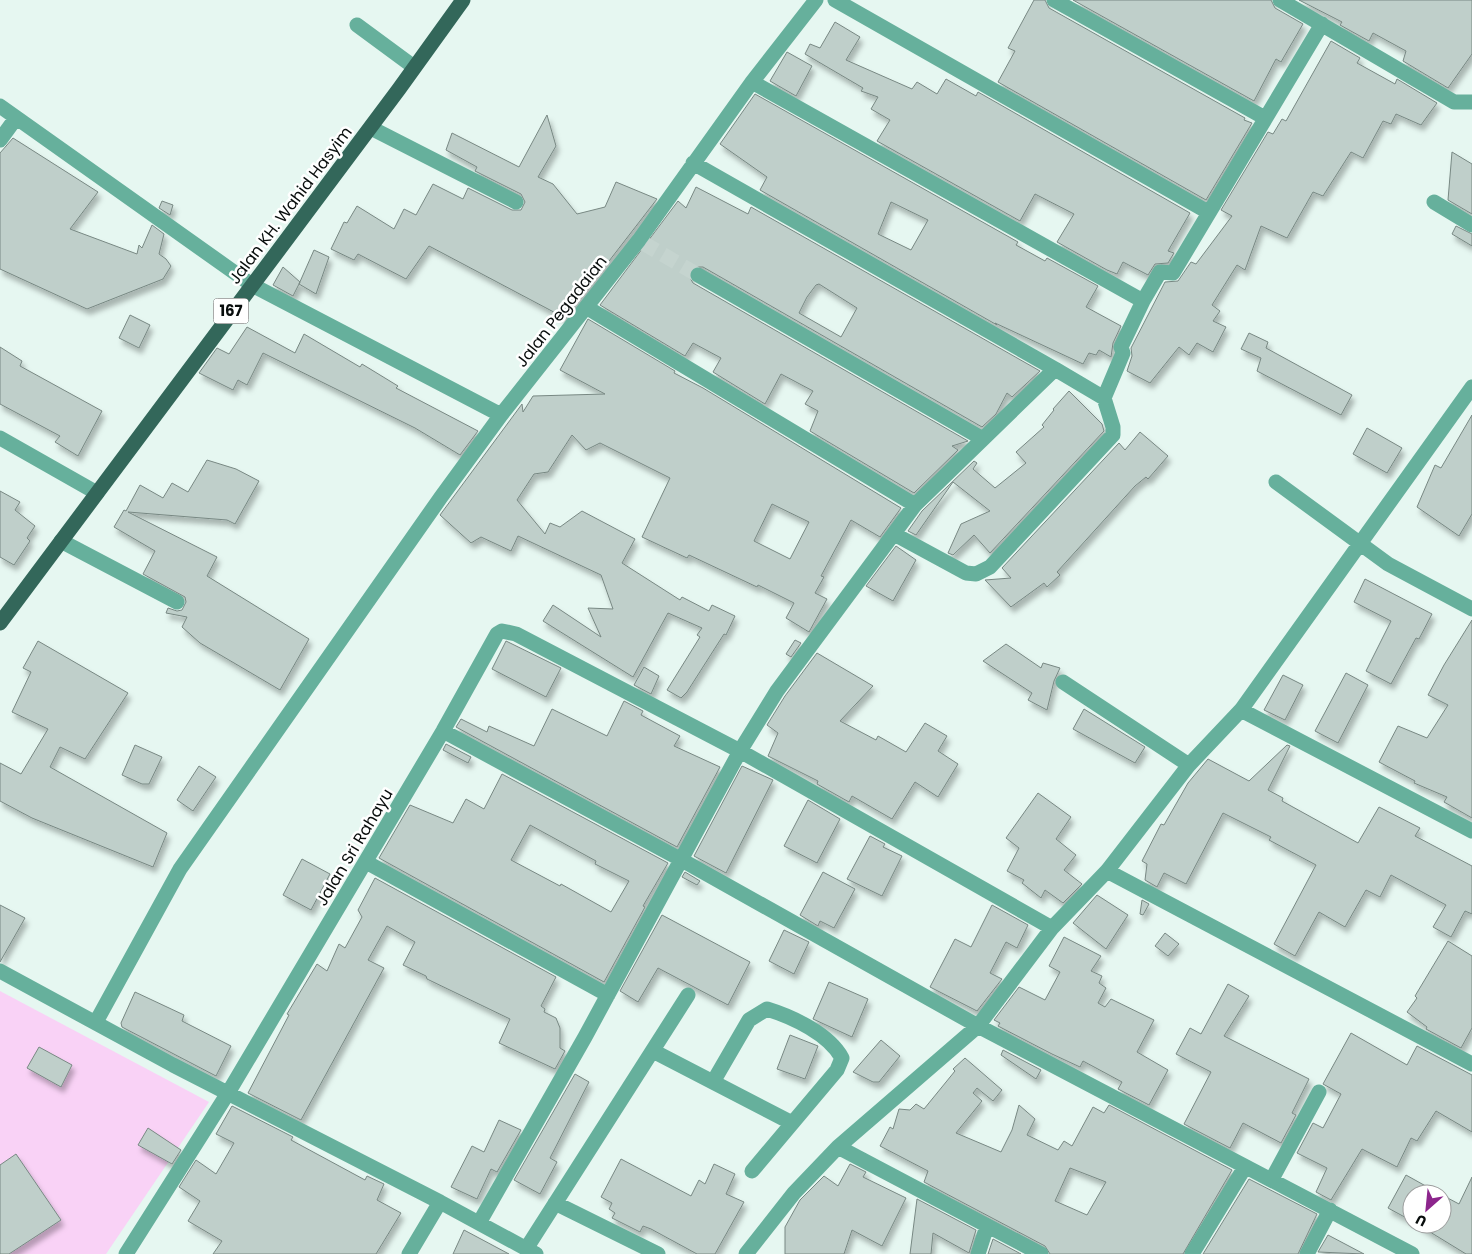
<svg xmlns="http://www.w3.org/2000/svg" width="1472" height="1254" viewBox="0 0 1472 1254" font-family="Poppins,sans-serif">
  <defs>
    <filter id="shadow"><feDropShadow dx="3" dy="5.5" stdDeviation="2.5" flood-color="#0004"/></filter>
  </defs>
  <rect width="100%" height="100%" fill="#e6f7f1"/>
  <path fill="#f9d2f6" d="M0,991L209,1102L106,1254H0Z"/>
  <path fill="#bfcfca" stroke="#788883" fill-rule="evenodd" filter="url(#shadow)" d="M1034,0H1045L1049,8L1245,118L1244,120L1252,123L1206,200L998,82L1015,51L1008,48Z
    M1073,0H1271L1275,8L1303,24L1281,62L1276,59L1254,101Z
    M1299,0H1472V54L1448,88L1403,61L1406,51L1373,33L1369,41L1340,25L1342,22Z
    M835,22L860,37L846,60L912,89L917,82L937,94L946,79L976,96L978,92L1190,213L1168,251L1174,253L1168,263L1155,264L1148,275L1123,262L1117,274L1107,270L1057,242L1074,214L1035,194L1020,221L877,141L890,120L871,109L878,97L861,91L863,88L805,54L810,44L820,48Z
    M1331,41L1360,58L1357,63L1395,84L1397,79L1437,103L1421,125L1396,114L1391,124L1383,121L1363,158L1351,152L1323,196L1313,192L1287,238L1261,226L1245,270L1237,265L1212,305L1220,311L1213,321L1226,327L1213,352L1197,343L1189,355L1179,347L1150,383L1127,371L1132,356L1131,348L1165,282L1178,281L1191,262L1196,264L1232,216L1221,210L1268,132L1273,134L1282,119L1286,121Z
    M787,52L812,66L796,96L770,81Z
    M755,94L1018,242L1016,245L1045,261L1047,258L1098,286L1086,307L1121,326L1113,343L1111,357L1099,350L1096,355L1089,353L1083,364L995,323L997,325L760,190L767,177L720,144ZM891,202L928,220L911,250L878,234Z
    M547,115L556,146L538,177L553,184L577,214L605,207L616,182L657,199L565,318L429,246L406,279L358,254L354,260L331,249L344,222L347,223L357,206L394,229L404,209L416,215L433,184L463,199L468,188L512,210H521L525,202L521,194L475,171L477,167L446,150L452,133L519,167Z
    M13,138L98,192L70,229L137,254L139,245L142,248L152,225L164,234L159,254L166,259L171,266L163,279L87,309L0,269V153Z
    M1452,152L1472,164V214L1448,200Z
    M696,187L748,214L751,207L1040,371L1012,397L1007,393L996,414L982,427L703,267H693L689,276L693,283L968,441L952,446L958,450L914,493L810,431L818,411L805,404L813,391L781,374L765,404L713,372L721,358L693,343L685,356L600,305L678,201L686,208ZM819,284L857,308L841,337L799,313L807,297L816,285Z
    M162,201L173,205L170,215L159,208Z
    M1456,226L1472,234V246L1452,234Z
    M314,250L329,257L316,294L299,284Z
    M283,267L300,282L293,296L273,285Z
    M130,315L150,325L139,348L119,338Z
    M588,319L675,371L674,373L703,388L901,508L880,537L851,520L821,576L824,577L815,593L827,599L809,632L786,618L794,603L758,585L757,587L689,555L687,558L642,537L670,478L600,443L586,450L572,435L548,472L534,474L517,500L545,534L550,523L560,527L582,511L635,539L622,563L680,600L682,597L709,611L712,605L735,616L726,635L724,634L687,692L681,698L667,690L700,637L697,635L702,628L668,613L633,677L543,621L553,605L601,637L588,608L613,609L601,575L518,536L511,551L481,537L471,543L440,515L522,404L523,412L533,396L605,394L560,370ZM772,504L809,522L790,559L754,541Z
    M247,327L295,353L304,334L360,367L362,364L398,386L396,388L478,431L460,455L415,428L263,353L247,385L238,380L233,390L199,373L217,348L229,354Z
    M1249,333L1268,342L1266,348L1352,395L1341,415L1257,371L1261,358L1241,349Z
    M0,347L22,361L20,366L102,411L78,456L55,442L60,436L0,404Z
    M1069,391L1102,424L1104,431L990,553L974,535L953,555L948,553L961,524L990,511L953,482L916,535L908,531L922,511L974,461L977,463L973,469L995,488L1026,463L1016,452L1044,427L1042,425L1054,410L1053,409Z
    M1472,415V514L1459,536L1417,507L1435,465L1441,468Z
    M1367,428L1402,448L1387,473L1353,454Z
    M1140,432L1168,456L1148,479L1146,477L1135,486L1057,572L1060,575L1047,587L1044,583L1011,607L985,580L1011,578L1002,568L1119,443L1125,450Z
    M207,460L236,469L259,481L235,524L227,520L128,512L217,557L207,576L309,639L280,690L200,643L182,627L187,617L166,613L168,608L177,611L182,610L186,602L185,597L143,574L155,551L114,527L124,510L126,511L140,485L163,498L172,483L188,492Z
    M0,491L20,502L15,510L35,526L27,538L30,541L14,565L0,557Z
    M896,546L916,560L893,601L866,586Z
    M1365,579L1432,614L1419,639L1416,638L1391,684L1366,671L1391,621L1354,602Z
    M1472,620V818L1444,802L1447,797L1414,783L1415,781L1379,762L1398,726L1427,738L1448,705L1428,695L1444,665Z
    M795,640L801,643L791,657L786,654Z
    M38,641L128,693L85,759L60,747L50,767L167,833L153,867L32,818L0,801V763L21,774L48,729L12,712L31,672L23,668Z
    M506,641L561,668L546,697L492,669Z
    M1006,644L1041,668L1043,663L1060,668L1054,681L1047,710L1028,700L1032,693L983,661Z
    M817,653L873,686L840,721L876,740L878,736L906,752L925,723L947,736L938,751L958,764L938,797L915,782L892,819L852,796L849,802L817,784L818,781L768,756L778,733L767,725L785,696Z
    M644,667L659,676L651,694L634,685Z
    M1346,673L1368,685L1338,743L1315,731Z
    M1283,675L1303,685L1285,720L1264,710Z
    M624,701L643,711L641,715L680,736L674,746L720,767L677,847L456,727L461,719L487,732L489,726L534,746L552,709L607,736Z
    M1084,709L1145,747L1135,763L1073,729Z
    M446,744L471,757L468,763L443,750Z
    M135,745L162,757L149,784H142L122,775Z
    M1287,745L1290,746L1268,790L1283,798L1282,801L1358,843L1379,807L1420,828L1415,836L1472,866V914L1465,911L1451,937L1433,927L1446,905L1391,875L1380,897L1366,890L1345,927L1319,912L1295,956L1274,944L1316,865L1269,840L1271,837L1223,813L1186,884L1164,873L1157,887L1145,880L1147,864L1142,861L1161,824L1164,825L1188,783L1208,759L1249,781Z
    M199,766L216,777L193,811L177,800Z
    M742,766L773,780L726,873L694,856Z
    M502,774L668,863L643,906L645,907L604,982L379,858L410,805L453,823L466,799L484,809ZM530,825L596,861L595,864L629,881L611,912L561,884L560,886L511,860Z
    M1038,793L1071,817L1056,839L1076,855L1064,870L1082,884L1063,903L1045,890L1041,898L1022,883L1024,880L1007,871L1019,848L1006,838Z
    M808,800L840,819L817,863L784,846Z
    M870,836L885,844L883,847L902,856L882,896L847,879Z
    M302,859L330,874L311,910L283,895Z
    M685,872L700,881L697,885L682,877Z
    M823,872L855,889L834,928L820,921L818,926L800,915Z
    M375,878L556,977L541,1006L545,1009L544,1012L556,1018L560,1028V1048L565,1051L555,1069L499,1043L510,1019L427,979L426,976L403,965L415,942L387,926L368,960L384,968L301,1120L248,1093L289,1015L287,1014L317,964L327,971L339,944L345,948L362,917L358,910Z
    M1097,895L1128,915L1106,949L1073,923Z
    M1142,900L1149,904L1143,915L1140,914Z
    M0,905L25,918L0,962Z
    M992,905L1028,925L1017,948L1006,942L990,973L1002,979L977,1011L930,987L955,939L971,947Z
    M662,915L750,962L728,1005L658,968L638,1002L620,991Z
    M784,930L809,942L794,974L769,961Z
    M1165,933L1179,944L1168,956L1155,946Z
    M1064,937L1101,956L1091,971L1102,976L1099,983L1106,988L1098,1003L1105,1007L1111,999L1154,1020L1137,1052L1168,1070L1149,1105L1118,1089L1122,1082L1083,1061L1080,1067L1052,1054L998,1026L1000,1023L994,1020L1019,987L1045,1000L1060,972L1049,966Z
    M1448,941L1472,956V1028L1461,1048L1426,1029L1427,1027L1407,1012L1417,998L1415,996Z
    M829,982L868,999L852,1037L813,1019Z
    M1228,984L1249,996L1224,1036L1309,1079L1292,1113L1296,1115L1281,1143L1243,1123L1230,1148L1184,1124L1211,1072L1176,1054L1190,1028L1201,1034Z
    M135,992L184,1015L182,1021L231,1046L216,1076L122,1027L121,1023Z
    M1351,1033L1407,1065L1417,1046L1472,1075V1132L1436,1111L1417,1141L1411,1138L1397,1167L1362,1149L1331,1200L1316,1192L1327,1168L1297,1153L1313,1123L1323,1128L1341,1094L1323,1084Z
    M790,1035L818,1046L805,1079L777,1069Z
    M881,1040L900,1056L879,1082H873L853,1072Z
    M39,1047L72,1065L61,1087L27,1068Z
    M1003,1050L1041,1070L1036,1079L1001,1055Z
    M965,1058L1002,1090L993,1101L977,1088L973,1093L982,1101L956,1133L1001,1152L1012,1130L1019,1105L1035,1119L1027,1135L1058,1150L1064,1141L1072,1146L1093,1107L1104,1113L1109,1105L1232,1170L1183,1254H1050L1045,1246L924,1182L928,1171L880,1146L890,1127L893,1129L899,1109L910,1110L916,1104L924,1109L955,1071L953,1069ZM1070,1168L1106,1182L1087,1215L1055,1201Z
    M575,1074L589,1082L550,1158L557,1162L540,1194L514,1180Z
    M232,1106L293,1137L291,1140L365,1180L367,1176L384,1184L377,1200L401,1213L376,1254H213L222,1241L188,1221L200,1201L179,1187L196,1160L216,1174L234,1143L216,1134Z
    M499,1120L521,1130L497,1172L491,1169L477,1199L451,1187L472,1146L484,1152Z
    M148,1128L181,1150L172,1164L138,1145Z
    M16,1154L61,1220L9,1254H0V1165Z
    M621,1159L691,1196L699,1180L705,1184L714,1164L735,1174L726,1194L744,1202L715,1254H697L651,1229L643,1226L640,1232L612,1218L615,1213L609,1209L612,1203L601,1197Z
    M850,1164L866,1172L863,1177L906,1198L882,1246L852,1230L844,1254H785V1227L800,1200L824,1176L838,1186Z
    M1406,1175L1440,1194H1412V1221L1388,1208Z
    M1472,1177V1254H1466L1417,1224H1442V1195L1459,1204Z
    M1249,1179L1317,1214L1298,1254H1203Z
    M917,1199L976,1230L969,1253L933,1233L931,1254H910Z
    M464,1230L509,1254H453Z
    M1328,1235L1364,1254L1318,1252Z
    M993,1239L1021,1254H988Z"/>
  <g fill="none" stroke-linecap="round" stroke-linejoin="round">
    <path stroke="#c5d4cf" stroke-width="15" stroke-dasharray="15 8" stroke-linecap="butt" d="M643,243L698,275"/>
    <path stroke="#66b09c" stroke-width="15" d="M835,0L1208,212
      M1054,0L1265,118
      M1280,0L1454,102H1472
      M357,25L414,67
      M752,82L1143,301
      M0,106L252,285L501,415L639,240L752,82L816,0
      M371,128L516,202
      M0,140L16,118
      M693,163L1055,369
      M1434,202L1472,225
      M698,275L983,439
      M586,307L915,505
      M0,438L97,493
      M1276,482L1388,564L1472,609
      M894,534L966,573L976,574L990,567L1113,435V427L1104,398
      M61,541L177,602
      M1063,682L1189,765
      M1241,710L1472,831
      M443,731L680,859L978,1026L1412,1254
      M366,862L608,995
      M1107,871L1472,1064
      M0,971L173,1065L440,1202L536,1254
      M96,1022L180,869L441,497L501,415
      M653,1051L792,1123
      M713,1082L749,1020L767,1009C793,1017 829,1034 842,1058L837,1070L752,1171
      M838,1147L1041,1254
      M1272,1179L1319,1092
      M555,1203L658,1254
      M479,1223L585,1037L740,751L777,691L915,505L1055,369L1104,398L1123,353L1121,347L1143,301L1160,272L1173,273L1322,24
      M526,1249L688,995
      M126,1254L228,1093L443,731L497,634L502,631L516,634L740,751L1052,928
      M409,1254L440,1202
      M746,1254L794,1193L838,1147L978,1026L1052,928L1107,871L1189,765L1241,710L1472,387
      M978,1254L987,1226
      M1192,1254L1245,1167
      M1307,1254L1330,1210"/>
    <path stroke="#33675a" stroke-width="15" d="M0,623L399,89L463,0"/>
  </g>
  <g text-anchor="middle" stroke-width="5" stroke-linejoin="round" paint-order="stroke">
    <rect fill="#fff" stroke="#525655" stroke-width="1" x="213.5" y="298.5" width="35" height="25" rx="4"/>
    <g font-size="15" font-weight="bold" fill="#080d0c">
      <text x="231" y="316">167</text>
    </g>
    <g font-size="16" fill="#080d0c" stroke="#fff">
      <text transform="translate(290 205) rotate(-53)" y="6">Jalan KH. Wahid Hasyim</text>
      <text transform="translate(561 311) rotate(-52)" y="6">Jalan Pegadaian</text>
      <text transform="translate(354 847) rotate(-59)" y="6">Jalan Sri Rahayu</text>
    </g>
  </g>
  <g transform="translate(1427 1209) rotate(207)"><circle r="24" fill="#ffffff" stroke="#9c9e9e"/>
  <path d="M0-4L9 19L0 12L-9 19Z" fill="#8c258c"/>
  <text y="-8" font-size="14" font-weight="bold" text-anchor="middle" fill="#080d0c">U</text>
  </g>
</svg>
